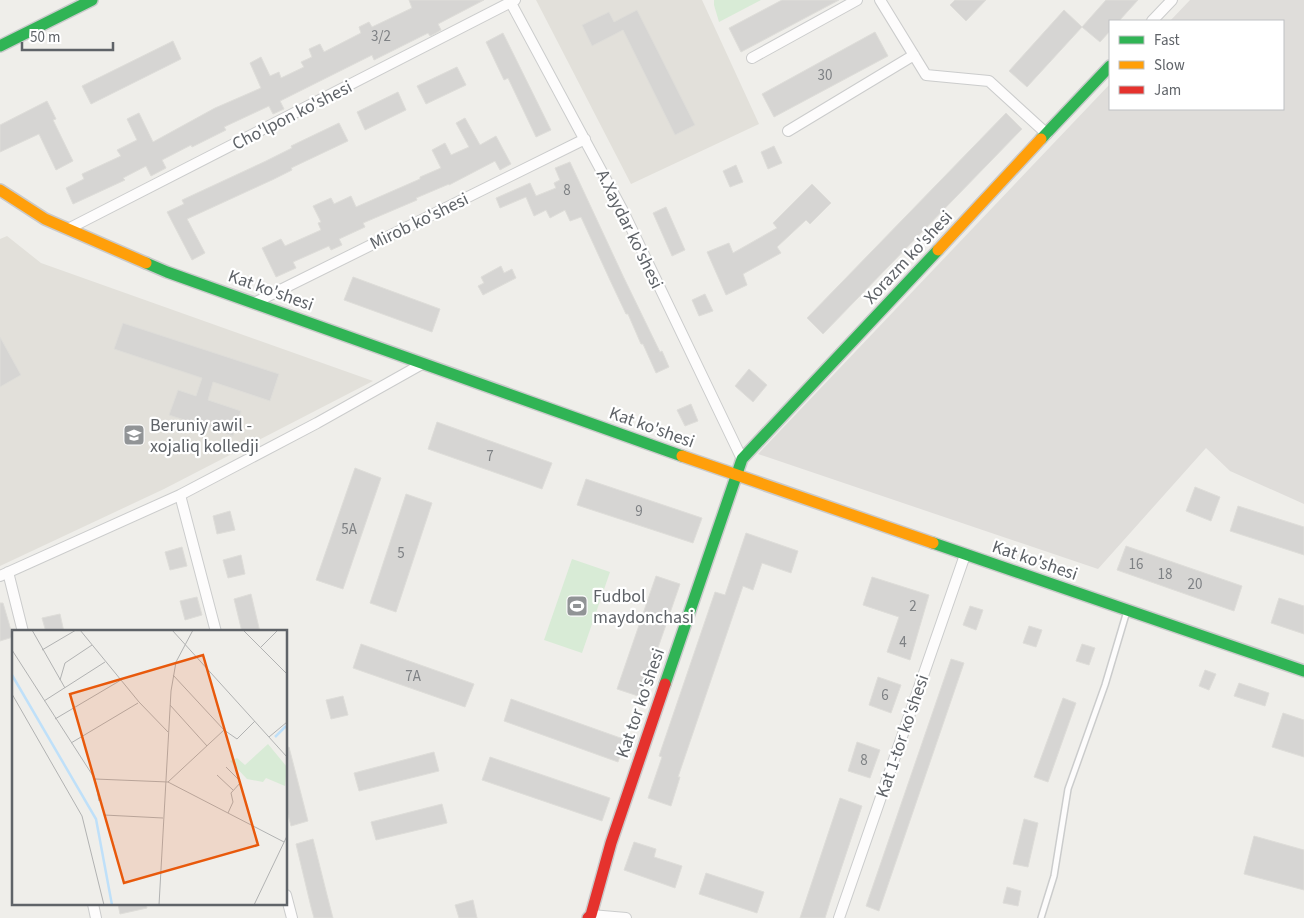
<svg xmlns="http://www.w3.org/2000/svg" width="1304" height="918" viewBox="0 0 1304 918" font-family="'Source Sans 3',sans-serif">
  <rect width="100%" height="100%" fill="#efeeea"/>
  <path fill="#dfddda" d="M1190,0H1304V504L1230,471L1206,448L1098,569L758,454L1110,84V109H1283V21H1170Z"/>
  <path fill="#e2e0da" d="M536,0H702L759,124L631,184Z
    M7,236L41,263L373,381L164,489L0,566V239Z"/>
  <path fill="#d8ebd6" d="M714,0H761L719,22L714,5Z
    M572,559L610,572L582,653L544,640Z"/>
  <path fill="#d6d5d3" stroke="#deddd9" d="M409,0H484L438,24L441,30L436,33L430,36L428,33L374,60L372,55L280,101L284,109L273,114L269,106L224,127L226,130L192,147L191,145L162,160L166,168L151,176L146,166L123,178L125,180L73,204L66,188L84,179L82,174L121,156L117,150L137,140L127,119L139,113L153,142L215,108L261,88L250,63L261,57L270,76L279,72L281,78L304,67L301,62L312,57L309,49L320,44L324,52L361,33L359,27L369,22L372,27L412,8Z
    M782,0H839L741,52L729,28Z
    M955,0H986L966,21L950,5Z
    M1106,0H1138L1119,21H1110V31L1100,42L1082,27Z
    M637,10L695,125L675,135L623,30L592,46L582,25L609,12L614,22Z
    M1064,10L1082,27L1027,87L1009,71Z
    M875,32L888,56L774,117L762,94Z
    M503,33L551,130L536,137L508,78L504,80L486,42Z
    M173,41L181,59L91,104L82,86Z
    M457,67L466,85L426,104L417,86Z
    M398,92L406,110L365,130L357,112Z
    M47,101L56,119L53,120L73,161L56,170L39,134L0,152V125Z
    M1006,113L1022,129L823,334L807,318Z
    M465,118L480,145L496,136L511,164L500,170L495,161L449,185V184L416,198L417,200L363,223L365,227L339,239L342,245L331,250L329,246L293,262L296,268L276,277L262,248L281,239L285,246L321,230L318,223L321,222L313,206L331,198L334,204L351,196L356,207L420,179V177L441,168L432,150L445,143L451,155L469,147L456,123Z
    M339,123L348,141L291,168L292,170L272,180L187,219L205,253L192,260L167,212L184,204L182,200L266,161L292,148L291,146Z
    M774,146L782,163L768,169L761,152Z
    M570,162L624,278L660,352L662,351L669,367L656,373L643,344H641L628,314H626L609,278L581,217L570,221L565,210L550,218L546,210L534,216L526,197L500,208L496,198L530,183L536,196L556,188L554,183L560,180L555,168Z
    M736,165L743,182L730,187L723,171Z
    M812,184L831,203L810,224L806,220L777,247L781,253L743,274L747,285L726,295L707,252L729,243L733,253L777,228L773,223Z
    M666,207L685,250L672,256L653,213Z
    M501,266L504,273L512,269L516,278L483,295L478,286L484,283L481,277Z
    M353,277L440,309L432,332L344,300Z
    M705,294L713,311L699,316L692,300Z
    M123,323L279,374L270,401L213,382L208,400L241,411L233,436L169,415L178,390L196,396L202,378L114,349Z
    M0,337L21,375L0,387Z
    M749,369L767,385L753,402L735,386Z
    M691,404L698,421L685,426L677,410Z
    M437,422L552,463L542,489L428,449Z
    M355,468L381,478L343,589L316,580Z
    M586,479L702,518L693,543L577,505Z
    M1195,487L1220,497L1211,521L1186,511Z
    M406,494L432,503L396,612L370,603Z
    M1238,506L1304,527V555L1230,531Z
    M230,511L235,530L217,534L213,516Z
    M746,533L798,551L791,573L762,563L753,590L743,586L678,777H680L671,806L648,798L662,757L659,756L715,592L725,595Z
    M1126,546L1242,586L1234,611L1117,570Z
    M182,547L187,566L170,570L165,552Z
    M241,555L245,574L228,578L223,560Z
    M656,576L680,584L641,697L617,689Z
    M872,577L929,595L910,660L887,652L899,617L863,605Z
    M251,594L260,632H242L234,599Z
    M197,597L202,615L185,620L180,601Z
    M1279,598L1304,606V634L1271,623Z
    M0,603H3L13,637L0,641Z
    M970,606L983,610L976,630L963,625Z
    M60,614L64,632H46L42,618Z
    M1029,626L1042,630L1036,647L1023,643Z
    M361,644L474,684L465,707L353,668Z
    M1082,644L1095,648L1089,665L1076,661Z
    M951,659L964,663L879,911L866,906Z
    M1205,670L1216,674L1209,690L1199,686Z
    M878,677L901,685L891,713L869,705Z
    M1239,683L1269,693L1265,706L1234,696Z
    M343,696L348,715L331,719L326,700Z
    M1063,698L1076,703L1048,782L1034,777Z
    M511,699L626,740L618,762L504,721Z
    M1283,713L1304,720V757L1272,747Z
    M857,742L880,750L870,778L848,771Z
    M289,747L308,821L291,826L286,807V748Z
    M434,752L439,771L359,791L354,773Z
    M490,757L610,798L602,821L482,780Z
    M840,798L862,806L832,896L825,918H800Z
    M442,804L447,823L376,840L371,822Z
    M1024,819L1038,823L1028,867L1013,864Z
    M1254,836L1304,850V890L1244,874Z
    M313,839L326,891L333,918H314L311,907L296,844Z
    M634,842L656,849L654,857L682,866L675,888L624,870Z
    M706,873L764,892L757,913L699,894Z
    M1007,887L1021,891L1018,906L1003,903Z
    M473,900L477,918H459L455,905Z
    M118,904H146L147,908L120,914Z"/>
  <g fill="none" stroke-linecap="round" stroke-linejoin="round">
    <g stroke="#cbcccc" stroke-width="8">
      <path id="lane" d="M1041,918L1054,876L1068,789L1105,685L1127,611"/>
    </g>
    <g stroke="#cbcccc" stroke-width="12">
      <path id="street" d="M880,0L926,75L989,81L1047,134
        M511,3L623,211L742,459
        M1152,21L1172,0
        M752,58L857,0
        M788,131L914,55
        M68,229L515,0
        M254,303L585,139
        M180,495L216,632
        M8,572L23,632
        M0,576L180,495L317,423L422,364
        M286,895L292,918
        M93,904L96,918
        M591,915L626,918
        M839,918L965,555"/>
    </g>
    <g stroke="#cacacb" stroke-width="14">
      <path id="fast" d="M0,46L92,0
        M1041,139L1110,66
        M146,263L167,272L682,456
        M933,543L1304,671
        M665,684L742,459L938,250"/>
    </g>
    <g stroke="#cacacb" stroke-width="14">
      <path id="slow" d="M0,190L45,219L146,263
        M938,250L1041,139
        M682,456L933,543"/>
    </g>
    <g stroke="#cacacb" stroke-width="14">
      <path id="jam" d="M588,918L591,915L611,843L665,684"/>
    </g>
    <use href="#lane" stroke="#fdfcfc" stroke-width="5"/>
    <use href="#street" stroke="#fdfcfc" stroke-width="10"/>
    <use href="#fast" stroke="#30b455" stroke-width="11"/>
    <use href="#slow" stroke="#ff9f0a" stroke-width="11"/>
    <use href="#jam" stroke="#e5322d" stroke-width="11"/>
  </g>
  <defs>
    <g id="university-square" transform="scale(1.125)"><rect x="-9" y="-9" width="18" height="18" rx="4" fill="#919496" stroke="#fff"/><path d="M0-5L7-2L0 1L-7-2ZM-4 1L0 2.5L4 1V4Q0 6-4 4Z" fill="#fff"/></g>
    <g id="stadium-square" transform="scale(1.125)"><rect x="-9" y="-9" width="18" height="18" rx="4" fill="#919496" stroke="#fff"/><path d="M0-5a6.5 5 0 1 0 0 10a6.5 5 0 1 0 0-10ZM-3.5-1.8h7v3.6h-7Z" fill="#fff"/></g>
  </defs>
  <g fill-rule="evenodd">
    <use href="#university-square" x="134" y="435"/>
    <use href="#stadium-square" x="577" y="606"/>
  </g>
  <g text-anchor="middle" stroke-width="4.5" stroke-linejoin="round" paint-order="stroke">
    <g font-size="15" fill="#7e8184">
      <text x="381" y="41">3/2</text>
      <text x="825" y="80">30</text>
      <text x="567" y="195">8</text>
      <text x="490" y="461">7</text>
      <text x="639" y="516">9</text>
      <text x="349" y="534">5A</text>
      <text x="401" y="558">5</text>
      <text x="1136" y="569">16</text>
      <text x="1165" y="579">18</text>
      <text x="1195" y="589">20</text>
      <text x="913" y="611">2</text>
      <text x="903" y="647">4</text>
      <text x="413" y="681">7A</text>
      <text x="885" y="700">6</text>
      <text x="864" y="765">8</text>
    </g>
    <g font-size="18" fill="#5f6368" stroke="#fff">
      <text transform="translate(292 115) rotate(-27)" y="6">Cho'lpon ko'shesi</text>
      <text transform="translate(419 221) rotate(-26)" y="6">Mirob ko'shesi</text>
      <text transform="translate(630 229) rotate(64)" y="6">A.Xaydar ko'shesi</text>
      <text transform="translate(908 257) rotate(-47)" y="6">Xorazm ko'shesi</text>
      <text transform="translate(271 290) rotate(20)" y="6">Kat ko'shesi</text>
      <text transform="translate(652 427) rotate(20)" y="6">Kat ko'shesi</text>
      <text transform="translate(1035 560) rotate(19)" y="6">Kat ko'shesi</text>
      <text transform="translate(640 703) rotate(-71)" y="6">Kat tor ko'shesi</text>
      <text transform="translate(902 736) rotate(-71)" y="6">Kat 1-tor ko'shesi</text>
    </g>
    <g font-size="18" fill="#5f6368" stroke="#fff" text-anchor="start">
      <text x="150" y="431">Beruniy awil -<tspan x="150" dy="21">xojaliq kolledji</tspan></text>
      <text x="593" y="602">Fudbol<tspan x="593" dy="21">maydonchasi</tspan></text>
    </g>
  </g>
  <g transform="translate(12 630)">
    <rect width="275" height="275" fill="#efeeea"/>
    <path d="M256,114L275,137L273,156L254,148L251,152L235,149L218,131L225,128L233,135Z" fill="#d8ebd6"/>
    <path fill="none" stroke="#bfe0f9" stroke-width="2.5" d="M0,45L84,189L100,275M263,107L274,96"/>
    <path fill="none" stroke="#b1b2b2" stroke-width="1" d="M20,0L53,58M68,0L127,72L156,102M160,0L275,127M231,0L275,44M248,18L266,0M0,20L83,149M30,20L64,0M161,45L212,100L225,109L243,91M48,50L53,33L80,15M0,64L70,186L92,275M32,71L93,32M158,75L195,116M43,89L109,50M257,107L275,92M59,113L126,73M214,137L229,152L219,163L221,172L216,183M205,145L221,160M83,149L156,152L272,212M83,149L87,171M156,152L212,100M92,185L151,188M147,275L159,61L164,32L181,0M242,275L275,206"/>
    <path fill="#e8590c" fill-opacity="0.15" stroke="#e8590c" stroke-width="2.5" d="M191,25L246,215L112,253L58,64Z"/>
    <rect width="275" height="275" fill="none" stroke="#5f6368" stroke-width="2.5"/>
  </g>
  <rect x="1109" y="20" width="175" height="90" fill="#ffffff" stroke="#bfc1c3"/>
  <rect x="1119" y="36" width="25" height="8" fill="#30b455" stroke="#bfc1c3"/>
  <text x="1154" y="45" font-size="15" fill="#5f6368">Fast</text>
  <rect x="1119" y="61" width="25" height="8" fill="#ff9f0a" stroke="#bfc1c3"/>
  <text x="1154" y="70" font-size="15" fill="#5f6368">Slow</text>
  <rect x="1119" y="86" width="25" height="8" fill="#e5322d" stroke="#bfc1c3"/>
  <text x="1154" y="95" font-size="15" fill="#5f6368">Jam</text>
  <path d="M22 42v8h91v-8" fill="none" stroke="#5f6368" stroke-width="2.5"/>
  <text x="30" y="42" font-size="15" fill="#5f6368" stroke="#ffffff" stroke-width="4" paint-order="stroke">50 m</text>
</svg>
